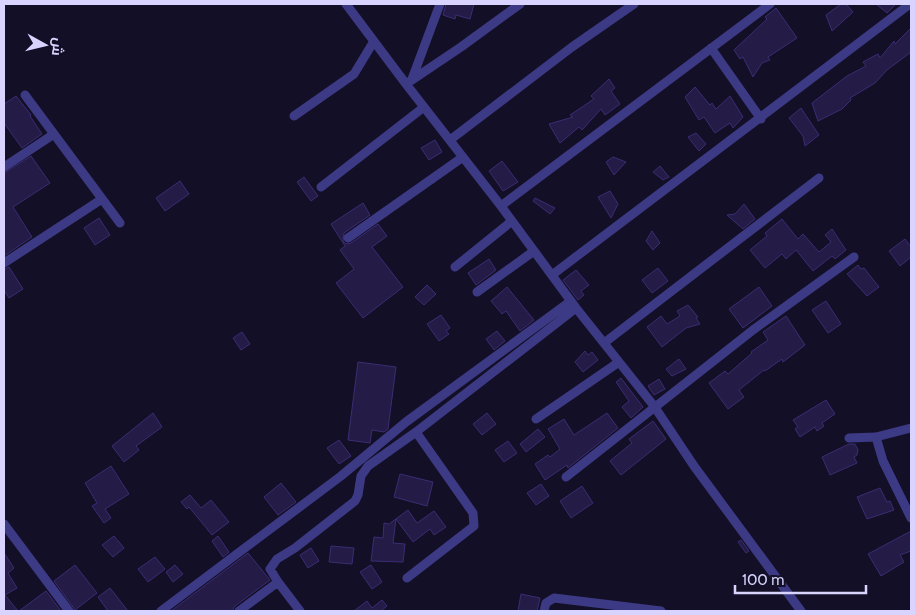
<svg xmlns="http://www.w3.org/2000/svg" width="915" height="615" viewBox="0 0 915 615" font-family="Cabin,Cairo,sans-serif">
  <rect width="100%" height="100%" fill="#130f26"/>
  <path fill="#241b47" stroke="#3b2d73" d="M446,4H474L470,19L456,15L455,19L443,15Z
    M841,4H846L853,12L832,31L826,15Z
    M876,4H896L887,13Z
    M776,8L797,38L768,57L770,60L762,63L753,77L743,57L740,59L734,50L767,19L765,17Z
    M911,28V52L887,70L875,83L850,98L851,100L842,109L818,121L812,103L847,76L866,66L863,62L878,54L880,58L894,41L895,44Z
    M609,79L615,88L611,91L620,104L605,115L601,109L582,130L579,127L560,143L549,124L573,117L570,115L594,99L591,96Z
    M695,87L710,105L712,103L716,109L730,96L743,117L733,128L730,123L715,133L704,117L699,120L685,97Z
    M16,96L31,115L30,116L42,134L22,148L4,123V104Z
    M801,108L819,135L805,146L803,136L789,118Z
    M696,133L706,144L699,151L688,137Z
    M435,140L442,152L429,160L421,148Z
    M31,156L50,183L13,207L32,237L4,256V173Z
    M613,157L626,162L614,175L606,162Z
    M502,161L518,182L503,191L489,171Z
    M660,166L669,177L663,180L653,172Z
    M304,177L318,196L311,201L297,182Z
    M180,181L189,194L165,211L156,198Z
    M610,191L618,204L611,218L598,197Z
    M535,198L555,208L550,214L533,201Z
    M363,203L370,215L344,233L343,241L346,244L351,243L378,224L387,236L372,247L403,287L363,318L336,283L354,269L340,250L345,246L331,224Z
    M744,204L755,219L743,229L727,215L735,214Z
    M99,218L110,235L95,245L84,228Z
    M782,219L798,239L803,234L819,252L831,242L825,235L832,229L846,250L835,259L832,256L813,271L796,250L786,259L782,254L765,268L750,250L767,236L765,233Z
    M652,231L660,243L653,250L646,241Z
    M905,239L911,247V257L900,266L889,251Z
    M489,259L496,270L476,285L468,273Z
    M858,265L861,269L864,268L879,287L867,296L847,274Z
    M9,267L23,289L9,298L4,290V269Z
    M658,268L668,281L652,293L642,280Z
    M576,270L589,285L581,291L584,295L578,300L563,280Z
    M427,285L436,294L424,305L415,297Z
    M507,287L534,320L520,331L506,311L502,314L491,301Z
    M759,287L772,306L743,328L729,309Z
    M826,301L841,324L828,333L812,310Z
    M688,305L698,317L696,318L700,324L686,328L662,347L647,327L661,316L667,324L680,316L677,311Z
    M441,315L450,328L446,331L449,334L439,341L427,324Z
    M786,316L805,345L783,362L782,359L765,371L764,370L739,390L744,397L728,409L709,383L725,371L728,374L752,353L751,352L768,340L763,332Z
    M497,331L505,341L494,350L486,339Z
    M242,332L250,344L241,350L233,338Z
    M585,351L588,355L592,352L598,360L583,372L575,362Z
    M679,359L686,369L672,376L666,369Z
    M358,362L396,367L388,429L384,432L372,430L370,443L348,440Z
    M621,378L643,407L631,418L622,407L629,401L616,382Z
    M659,379L665,389L654,395L648,386Z
    M826,400L835,414L822,423L824,426L817,431L815,427L800,437L795,429L798,427L793,420Z
    M153,413L162,427L136,446L139,450L124,462L112,446Z
    M487,413L496,424L482,435L473,424Z
    M607,413L618,428L568,468L567,465L545,480L535,464L548,455L550,457L560,449L548,429L564,419L574,435Z
    M653,421L666,439L621,475L610,461L632,443L629,439Z
    M538,429L545,437L526,452L520,444Z
    M339,440L351,456L339,464L327,448Z
    M508,441L517,453L504,462L495,450Z
    M849,444H855L858,450L857,455L854,457L857,463L830,475L822,457Z
    M111,466L129,494L105,509L111,518L104,523L92,506L97,503L85,483Z
    M400,474L433,482L427,506L394,497Z
    M281,483L296,502L278,515L264,497Z
    M541,484L549,496L536,505L527,493Z
    M582,486L593,503L571,518L560,501Z
    M880,488L887,502L890,501L894,510L867,519L857,497Z
    M190,495L201,508L211,500L229,522L212,535L189,507L187,509L181,502Z
    M408,510L417,523L434,511L446,527L434,535L430,529L413,542L396,519L393,543L405,544L403,562L371,561L374,537L383,538L384,523L389,524Z
    M911,531V551L900,555L904,562L881,576L868,554Z
    M114,536L124,548L113,557L102,545Z
    M218,536L229,552L223,557L212,541Z
    M741,540L749,551L746,553L738,542Z
    M331,546L354,548L352,564L329,562Z
    M311,548L319,561L308,568L300,555Z
    M4,553L14,568L8,573L17,588L5,595L18,611H4Z
    M248,553L270,580L235,606L232,611H171Z
    M155,557L165,569L148,582L138,569Z
    M75,565L97,593L75,610L54,581Z
    M175,565L183,574L173,582L166,572Z
    M371,565L382,582L372,589L360,572Z
    M110,588L128,611H108L98,597Z
    M46,591L61,611H19Z
    M521,594L540,598L537,611H518Z
    M382,600L387,606L381,611H354L367,601L372,608Z"/>
  <g fill="none" stroke-linecap="round" stroke-linejoin="round">
    <path stroke="#3d3a85" stroke-width="9" d="M346,4L406,84L501,206L576,308L654,406L694,466L801,611
      M711,48L761,119
      M412,79L440,4
      M406,84L461,47L520,4
      M25,95L120,223
      M294,116L354,74L374,41
      M450,140L572,47L634,4
      M4,167L54,134
      M321,187L424,107
      M501,206L770,4
      M348,238L463,157
      M4,263L102,199
      M455,267L512,221
      M552,275L910,4
      M477,292L534,251
      M604,343L819,178
      M536,419L619,362
      M876,437L883,461L911,518
      M849,438L876,437L911,428
      M566,477L753,330L854,257
      M4,524L69,611
      M407,578L474,526L473,513L416,432
      M278,582L270,569L277,559L295,548L355,501L358,495L361,476L368,466L416,432L576,308
      M161,611L341,476L406,422L571,301
      M239,611L278,582L300,611
      M544,611L546,603L554,598L661,611"/>
  </g>
  <rect width="915" height="615" fill="none" stroke="#d9d4ff" stroke-width="10"/>
  <g transform="translate(45 45) rotate(98)" stroke="#130f26" stroke-width="4" paint-order="stroke">
  <path d="M0-4L9 19L0 12L-9 19Z" fill="#d9d4ff"/>
  <text y="-8" font-size="14" font-weight="bold" text-anchor="middle" fill="#d9d4ff">ش</text>
  </g>
  <path d="M735 585v8h131v-8" fill="none" stroke="#d9d4ff" stroke-width="2.5"/>
  <text x="742" y="585" font-size="15" fill="#d9d4ff" stroke="#130f26" stroke-width="4" paint-order="stroke">100 m</text>
</svg>
